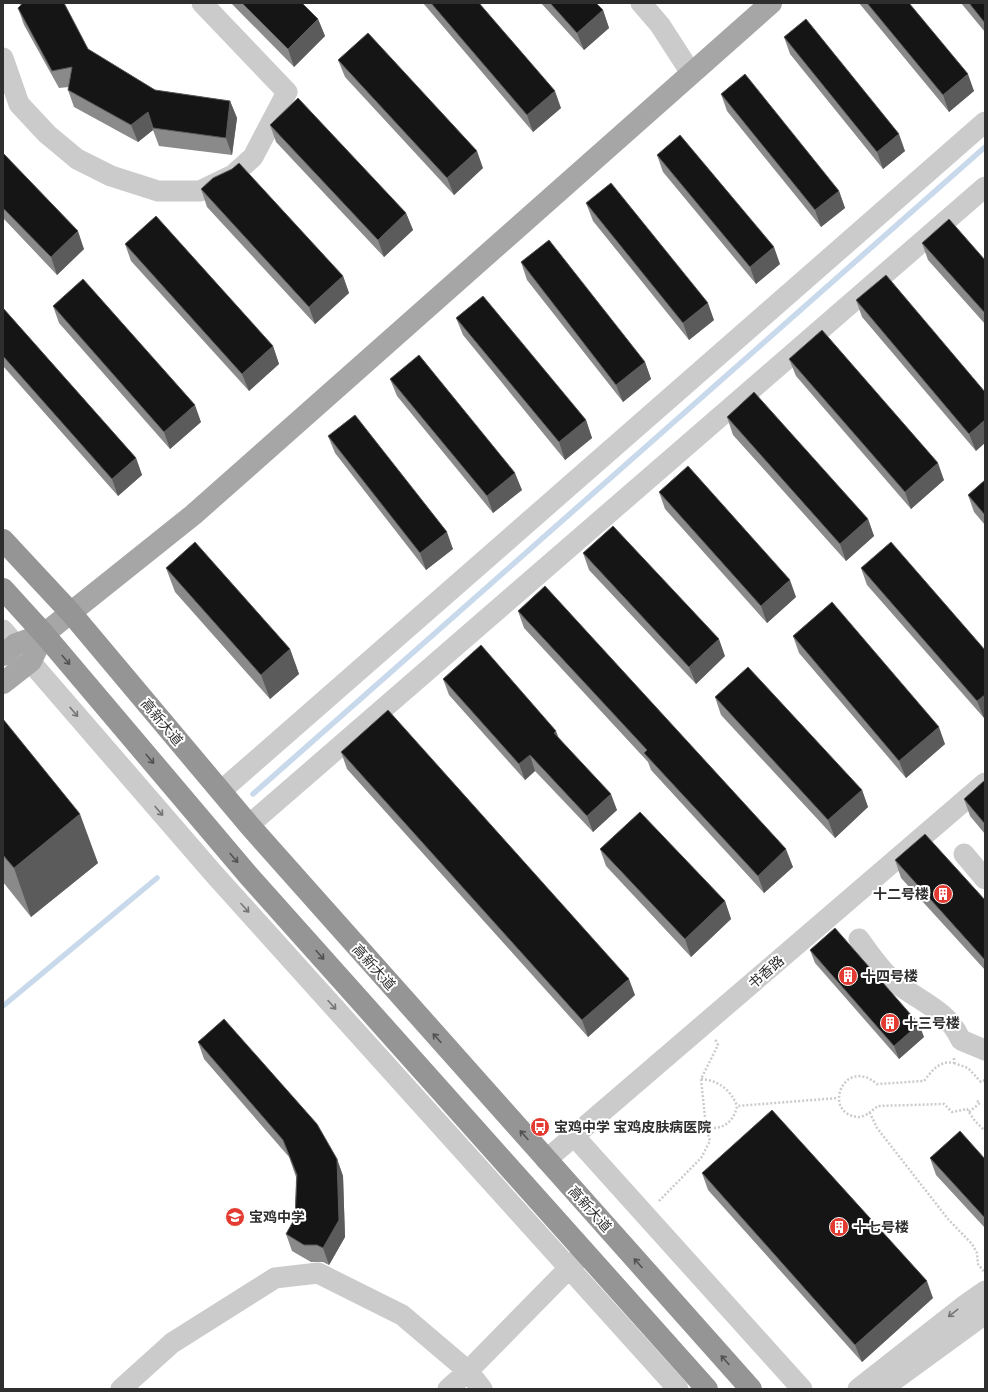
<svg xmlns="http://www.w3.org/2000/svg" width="988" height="1392" viewBox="0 0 988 1392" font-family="Raleway,'Noto Sans SC',sans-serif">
  <rect width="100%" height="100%" fill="#fff"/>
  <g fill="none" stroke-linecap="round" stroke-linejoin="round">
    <path stroke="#c8d9eb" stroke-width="5.5" d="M253,794L985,147
      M3,1006L157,878"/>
    <path stroke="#cbcbcb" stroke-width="2.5" stroke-dasharray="2 2" stroke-linecap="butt" d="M954,1058V1063C939,1060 932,1071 924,1081L877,1084C843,1055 821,1115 859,1117C862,1117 867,1114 870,1113L877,1128L948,1219L972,1244L977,1253L978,1264L985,1273
      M954,1063L968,1068L981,1082L985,1080
      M701,1079C718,1080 731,1090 737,1106
      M969,1112L980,1103L976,1100
      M869,1113L878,1106L944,1104L952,1112L967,1109L975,1121L985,1131
      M706,1127C722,1131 734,1122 737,1106L838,1098
      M659,1201L701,1158L710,1141L706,1127L701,1079L718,1045L715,1039"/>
    <path stroke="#cbcbcb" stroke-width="21" d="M641,3L660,25L691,73
      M3,58L19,104L47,134L77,159L111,176L158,191H200L233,175L253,157L287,92L202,3
      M3,630L214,874L678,1389
      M221,791L985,122
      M249,825L985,187
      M964,854L985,879
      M859,939C870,954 881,971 895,982C920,1002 947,1009 961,1040L985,1050
      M575,1137L802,1389
      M546,1160L985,783
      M121,1389L172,1343L275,1278L318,1273L402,1315L468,1371L482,1389
      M448,1389L468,1371L579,1258
      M858,1389L965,1305L985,1291
      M882,1389L985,1314"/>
    <path stroke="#a6a6a6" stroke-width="22" d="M3,655L16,644L44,634L193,515L771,3
      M3,683L31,661L44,634"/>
    <path stroke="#959595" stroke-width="22" d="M3,540L71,613L249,825L751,1389
      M3,589L44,634L248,875L707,1389"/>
  </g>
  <path fill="#8a8a8a" d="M18,3H64L88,49L155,90L230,101L237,118L232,155L159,146L153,130L138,142L74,107L68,90L69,87L59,88L24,25L18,8L21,5L19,4Z
    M231,3H302L318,19L325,36L294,67Z
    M423,3H479L561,108L533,132Z
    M541,3H596L603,10L609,28L584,50Z
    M859,3H909L974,91L949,112Z
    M961,3H985V32Z
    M784,37L905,151L883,169L790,54Z
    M338,60L483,168L454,195L345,77Z
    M721,94L839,191L845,208L821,227L727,111Z
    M270,125L406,213L413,230L384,257L276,142Z
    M3,153L84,249L57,275L3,218Z
    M657,155L780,264L756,284L663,172Z
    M201,189L343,276L349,293L315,324L207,207Z
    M586,203L714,320L689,340L593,221Z
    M922,243L985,260V324L928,260Z
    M125,244L273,346L279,364L249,391L131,261Z
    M521,262L645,362L651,379L623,402L527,280Z
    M856,300L985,392L976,451L862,317Z
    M53,306L201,422L170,449L59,323Z
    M3,308L136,458L142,475L118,496L3,366Z
    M456,318L586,420L592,438L565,460L463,335Z
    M789,359L944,480L911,509L796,376Z
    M390,379L522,490L493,513L397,396Z
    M727,417L868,519L874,536L846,561L733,435Z
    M328,436L453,549L426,570L335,453Z
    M985,480V525L974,512L968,495Z
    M659,492L796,597L767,623L665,509Z
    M583,553L725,656L696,684L589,570Z
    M166,568L290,649L299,674L270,699L175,592Z
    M861,568L985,650L984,718L867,585Z
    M518,611L793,867L764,893L651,770L648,762L524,628Z
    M793,636L945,744L906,778L799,653Z
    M443,679L559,738L617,810L593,832L535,771L525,780L449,695Z
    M715,697L862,790L868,807L835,838L721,715Z
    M3,719L98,863L31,917L3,882Z
    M341,752L635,995L588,1037L347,769Z
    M985,780V834L970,816L964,799Z
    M600,849L725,901L731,919L691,957L606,866Z
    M895,860L985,900V970L901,878Z
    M810,950L924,1037L899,1059L815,963Z
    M198,1042L337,1159L343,1176L345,1237L329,1265L323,1262H311L292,1251L286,1234L295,1218L296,1177L289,1157L204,1059Z
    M930,1158L985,1159V1228L936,1175Z
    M702,1173L933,1298L862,1362L708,1190Z"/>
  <path fill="#5b5b5b" d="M603,10L609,28L584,50L577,33Z
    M318,19L325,36L294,67L288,49Z
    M968,74L974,91L949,112L943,95Z
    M555,91L561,108L533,132L527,115Z
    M230,101L237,118L232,155L226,138Z
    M148,112L153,130L138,142L131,125Z
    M899,134L905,151L883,169L877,152Z
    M477,151L483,168L454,195L447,178Z
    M839,191L845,208L821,227L815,210Z
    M406,213L413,230L384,257L378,240Z
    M78,231L84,249L57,275L51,257Z
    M774,247L780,264L756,284L750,267Z
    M343,276L349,293L315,324L309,307Z
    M708,303L714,320L689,340L683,323Z
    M273,346L279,364L249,391L242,374Z
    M645,362L651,379L623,402L616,385Z
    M195,405L201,422L170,449L164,432Z
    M586,420L592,438L565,460L559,442Z
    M985,420V443L976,451L969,434Z
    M136,458L142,475L118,496L112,479Z
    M938,463L944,480L911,509L905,492Z
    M515,473L522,490L493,513L487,496Z
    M868,519L874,536L846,561L840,544Z
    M447,532L453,549L426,570L420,553Z
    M790,580L796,597L767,623L761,606Z
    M719,639L725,656L696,684L689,667Z
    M290,649L299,674L270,699L261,675Z
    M985,695V717L984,718L977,701Z
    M939,727L945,744L906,778L899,761Z
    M556,731L562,747L554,733Z
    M530,755L535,771L525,780L519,764Z
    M862,790L868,807L835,838L828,820Z
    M611,794L617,810L593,832L587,816Z
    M80,814L98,863L31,917L14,868Z
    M786,849L793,867L764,893L758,876Z
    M725,901L731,919L691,957L685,939Z
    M629,979L635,995L588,1037L582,1020Z
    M919,1024L924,1037L899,1059L894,1046Z
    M337,1159L343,1176L345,1237L329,1265L323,1248Z
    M927,1281L933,1298L862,1362L855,1345Z"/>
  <path fill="#151515" stroke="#5b5b5b" d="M23,3H64L88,49L155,90L230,101L226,138L153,128L148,112L131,125L68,90L72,67L52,71L18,8Z
    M242,3H302L318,19L288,49Z
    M431,3H479L555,91L527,115Z
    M550,3H596L603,10L577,33Z
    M867,3H909L968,74L943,95Z
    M969,3H985V23Z
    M806,19L899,134L877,152L784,37Z
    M368,33L477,151L447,178L338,60Z
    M745,74L839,191L815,210L721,94Z
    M298,98L406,213L378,240L270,125Z
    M680,135L774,247L750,267L657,155Z
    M3,153L78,231L51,257L3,208Z
    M239,163L343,276L309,307L201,189L213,178L232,169Z
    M611,183L708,303L683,323L586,203Z
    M156,216L273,346L242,374L125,244Z
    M949,219L985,260V313L922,243Z
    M549,240L645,362L616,385L521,262Z
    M886,275L985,392V420L969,434L856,300Z
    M83,279L195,405L164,432L53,306Z
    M483,296L586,420L559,442L456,318Z
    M3,308L136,458L112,479L3,356Z
    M822,330L938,463L905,492L789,359Z
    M419,355L515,473L487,496L390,379Z
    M754,392L868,519L840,544L727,417Z
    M355,415L447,532L420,553L328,436Z
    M688,466L790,580L761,606L659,492Z
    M985,480V515L968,495Z
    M613,526L719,639L689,667L583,553Z
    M195,542L290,649L261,675L166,568Z
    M891,542L985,650V695L977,701L861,568Z
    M545,586L786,849L758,876L644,753L647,750L518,611Z
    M832,602L939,727L899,761L793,636Z
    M481,645L556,731L554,733L611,794L587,816L530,755L519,764L443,679Z
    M748,667L862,790L828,820L715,697Z
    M388,710L629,979L582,1020L341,752Z
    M3,719L80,814L14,868L3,855Z
    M985,780V824L964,799Z
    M640,812L725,901L685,939L600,849Z
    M925,834L985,900V960L895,860Z
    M835,928L919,1024L894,1046L810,950Z
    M224,1019L317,1124L337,1159L339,1220L323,1248L317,1245H304L286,1234L295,1218L297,1175L283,1140L198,1042Z
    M772,1110L927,1281L855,1345L702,1173Z
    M960,1131L985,1159V1218L930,1158Z"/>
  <defs><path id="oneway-shaft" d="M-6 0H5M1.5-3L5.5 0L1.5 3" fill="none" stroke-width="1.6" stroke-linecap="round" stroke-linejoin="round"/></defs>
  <g stroke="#525252">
    <use href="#oneway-shaft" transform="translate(66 660) rotate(50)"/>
    <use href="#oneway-shaft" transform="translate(150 759) rotate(50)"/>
    <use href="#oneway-shaft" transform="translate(234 858) rotate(50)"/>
    <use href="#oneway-shaft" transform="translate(320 955) rotate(48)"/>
    <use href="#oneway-shaft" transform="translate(437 1038) rotate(-132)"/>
    <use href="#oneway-shaft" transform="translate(524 1135) rotate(-132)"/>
    <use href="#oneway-shaft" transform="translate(638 1263) rotate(-132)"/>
    <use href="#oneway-shaft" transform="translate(725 1360) rotate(-132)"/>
  </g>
  <g stroke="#757575">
    <use href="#oneway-shaft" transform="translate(74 712) rotate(50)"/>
    <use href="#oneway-shaft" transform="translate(159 811) rotate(49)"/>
    <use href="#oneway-shaft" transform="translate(245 908) rotate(48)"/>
    <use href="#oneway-shaft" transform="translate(332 1005) rotate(48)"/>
    <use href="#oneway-shaft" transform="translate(953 1313) rotate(142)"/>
  </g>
  <defs>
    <g id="building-disc" transform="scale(1)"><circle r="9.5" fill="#e33b32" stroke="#fff"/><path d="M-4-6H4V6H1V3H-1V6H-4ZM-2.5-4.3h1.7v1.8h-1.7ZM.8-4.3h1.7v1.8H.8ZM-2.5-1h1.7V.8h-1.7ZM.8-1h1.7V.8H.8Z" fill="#fff"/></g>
    <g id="bus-disc" transform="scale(1)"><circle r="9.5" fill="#e33b32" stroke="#fff"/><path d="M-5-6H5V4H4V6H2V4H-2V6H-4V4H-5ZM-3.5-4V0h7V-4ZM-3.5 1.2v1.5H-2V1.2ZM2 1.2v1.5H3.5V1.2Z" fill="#fff"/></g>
    <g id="school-disc" transform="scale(1)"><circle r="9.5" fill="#e33b32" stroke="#fff"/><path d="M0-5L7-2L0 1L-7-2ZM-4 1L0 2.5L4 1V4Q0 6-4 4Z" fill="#fff"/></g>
  </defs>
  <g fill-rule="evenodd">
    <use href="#building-disc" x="943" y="894"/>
    <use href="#building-disc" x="848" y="976"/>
    <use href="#building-disc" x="890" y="1023"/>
    <use href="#bus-disc" x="540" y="1127"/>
    <use href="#school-disc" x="235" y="1217"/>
    <use href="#building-disc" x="839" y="1227"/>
  </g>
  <g text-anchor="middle" stroke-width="4" stroke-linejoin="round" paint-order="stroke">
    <g font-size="14" fill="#2e2e2e" stroke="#fff">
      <text transform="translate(162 722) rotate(50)" y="5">高新大道</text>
      <text transform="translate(374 967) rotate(48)" y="5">高新大道</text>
      <text transform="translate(766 972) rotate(-41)" y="5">书香路</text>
      <text transform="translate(590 1209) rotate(48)" y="5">高新大道</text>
    </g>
    <g font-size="14" font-weight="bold" fill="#2e2e2e" stroke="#fff" text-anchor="start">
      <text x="929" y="899" text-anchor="end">十二号楼</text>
      <text x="862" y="981">十四号楼</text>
      <text x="904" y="1028">十三号楼</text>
      <text x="554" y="1132">宝鸡中学 宝鸡皮肤病医院</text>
      <text x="249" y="1222">宝鸡中学</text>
      <text x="853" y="1232">十七号楼</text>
    </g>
  </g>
  <rect width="988" height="1392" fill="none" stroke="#2e2e2e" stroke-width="8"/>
</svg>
